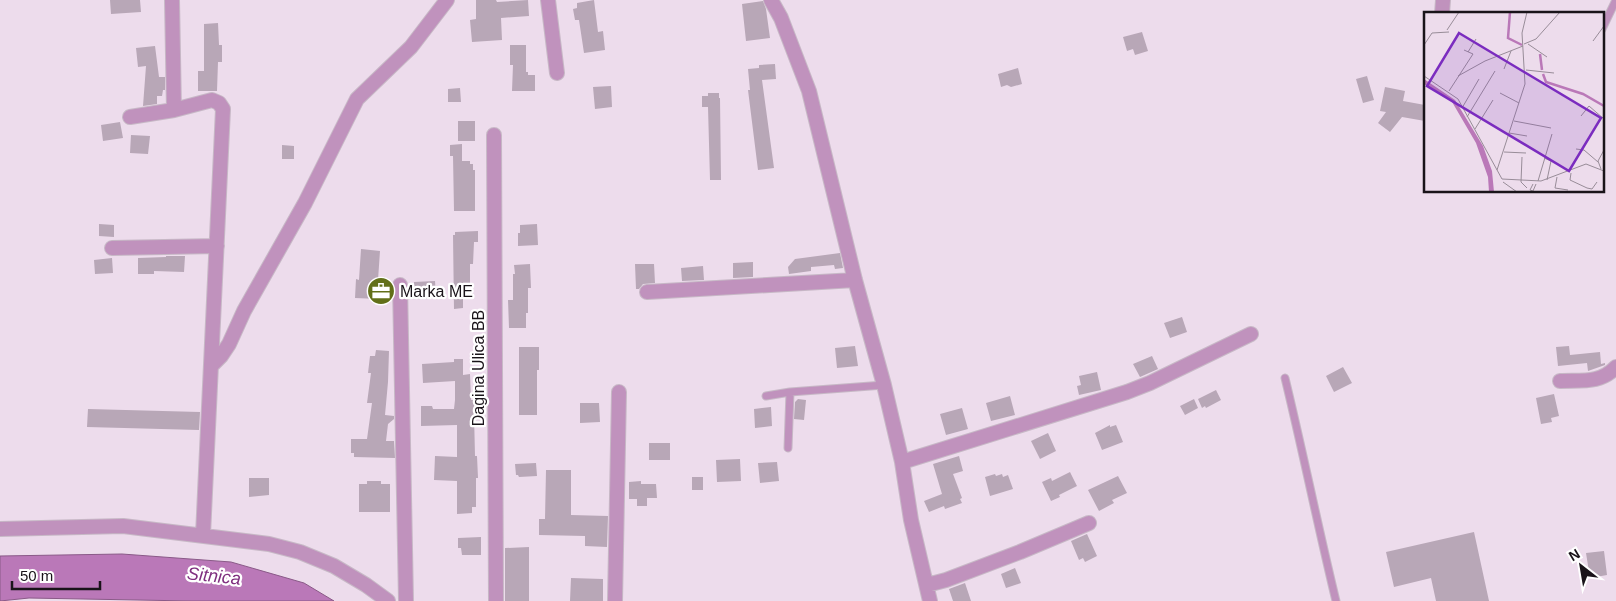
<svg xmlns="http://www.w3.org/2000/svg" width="1616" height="601" viewBox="0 0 1616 601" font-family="Helvetica,sans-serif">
  <rect width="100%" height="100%" fill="#eddcec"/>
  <path fill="#ba78b8" stroke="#8a5a88" d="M122,554L231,562L304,583L334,601H191L29,598L0,601V556Z"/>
  <path fill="#b8a7b7" d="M110,0H140L141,12L111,14Z
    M476,0H496L497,2L528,0L529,16L501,18L502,40L472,42L470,20L476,19Z
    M594,0L598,32L603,31L605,50L584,53L579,20H575L573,9L577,8V3Z
    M763,1L766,9L770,38L746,41L742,4Z
    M218,23L219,45H222V62H218L217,91H198V71H204V24Z
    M1142,32L1148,51L1135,55L1133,49L1127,51L1123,37Z
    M510,45H526V72H528V75H535V91H512L513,65H510Z
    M155,46L159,77H165V90H163L162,96H157V104L143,106L146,66L138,67L136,48Z
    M775,64L776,79L762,80L774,168L758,170L748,90H750L748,69L759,68V65Z
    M1018,68L1022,84L1011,87L1007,85L1001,87L998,74Z
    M1367,76L1374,100L1363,103L1356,79Z
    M611,86L612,107L595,109L593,87Z
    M1385,87L1405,91L1403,101L1425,105V121L1402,117L1390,132L1378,123L1386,112L1380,111Z
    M460,88L461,102H448V89Z
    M708,93H719V98H720L721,180H710L708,107H702V96H708Z
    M458,121H475V141H458Z
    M120,122L123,138L103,141L101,125Z
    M131,135L150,136L148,154L130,153Z
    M462,144V161H470V164H473V170H475V211H454L453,156H450V145Z
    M282,145L294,146V159H282Z
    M99,224L114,225V237L99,236Z
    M537,224L538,245L518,246V233H520V225Z
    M478,231V242H474L473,264H470V295H463V308L454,309L453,235H455V232Z
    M361,249L380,251L378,280L380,281L379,299L355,298L356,279L359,280Z
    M840,253L843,268L835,269L834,265L811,267V271L789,274L788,267L795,259Z
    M166,256H185L184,272L154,271V274H138V258L166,257Z
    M112,258L113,273L95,274L94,260Z
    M753,262V277L733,278V263Z
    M530,264L531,288H528V313H526V328H509L508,300H513V274H515L514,265Z
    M635,264H654L655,283L643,284L639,289H636Z
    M703,266L704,280L682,281L681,268Z
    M435,281L436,298L415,299L414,282Z
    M1182,317L1187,332L1170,338L1164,323Z
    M855,346L858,366L837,368L835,348Z
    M1569,346L1570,355L1600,352L1601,364L1605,363V365L1588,371L1587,363L1558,366L1556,347Z
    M519,347H539V370H537V415H519Z
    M376,350L389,351L388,382L385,415L394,416V419L388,424L386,441H394L395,458L354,457V453H351V439H367L372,403H367L371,373H368L370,356H375Z
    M1152,356L1158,369L1140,377L1133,364Z
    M454,359H463V375L470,374L471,400H479V414H474L475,456H477L478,478H476V507H472V513L457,514V481L434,480L435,456L457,457V425L421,426V406H432L433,409H454L455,400V381L423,383L422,364L454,362Z
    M1343,367L1352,383L1334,392L1326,376Z
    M1097,372L1101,390L1079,395L1077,386L1081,385L1079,376Z
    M1216,390L1221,400L1206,408L1205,406L1202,408L1198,399Z
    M1554,394L1559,416L1551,418L1552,422L1541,424L1536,398Z
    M1010,396L1015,415L991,421L986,403Z
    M798,399L806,400L804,420L794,419L795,402Z
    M1194,399L1198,408L1185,415L1180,406Z
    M580,403H599L600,422L580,423Z
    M771,407L772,426L755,428L754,409Z
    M962,408L968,429L946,435L940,414Z
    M88,409L200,412L199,430L87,427Z
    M1110,425V427L1116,425L1123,442L1102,450L1095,433Z
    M1048,433L1056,451L1040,459L1031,441Z
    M649,443H670V460H649Z
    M959,456L963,471L953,474L962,498L960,499L962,503L945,509L944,506L929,512L924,501L942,494L933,464Z
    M740,459L741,481L717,482L716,460Z
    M777,462L779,481L760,483L758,463Z
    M536,463L537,476L519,477L518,475H516L515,464Z
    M546,470H571V515L608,516L607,547L585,546V536L539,535V519H545Z
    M1070,472L1077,486L1059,495L1060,497L1051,501L1042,482L1051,478L1052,481Z
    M995,474L996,476L1002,474L1003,477L1008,475L1013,489L990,496L985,477Z
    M1118,476L1127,493L1112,500L1114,503L1099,511L1088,490Z
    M692,477H703V490H692Z
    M249,478H269V495L249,497Z
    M367,481H381V484H390V512H359V484H367Z
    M641,481V484H656L657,498H647V506H637V499H629V482Z
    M1474,532L1489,601H1436L1431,578L1394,587L1386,552Z
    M1087,534L1097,556L1085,562L1083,558L1079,560L1071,541Z
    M481,537V555H462L461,548H458V538Z
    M529,547V601H505V548Z
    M1604,551L1607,575L1590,578L1586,553Z
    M1015,568L1021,583L1006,588L1001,574Z
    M571,578L603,579V601H570Z
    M965,583L971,601H953L949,589Z"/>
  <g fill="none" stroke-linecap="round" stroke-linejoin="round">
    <g stroke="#c7b8c6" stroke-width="9">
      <path id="lane" d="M1602,29L1616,0
        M1285,378C1303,452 1318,527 1336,601
        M766,396L790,392L884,385
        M788,448L790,392"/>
    </g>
    <g stroke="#c7b8c6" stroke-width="16">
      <path id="street" d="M172,0L174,110
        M548,0L557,73
        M771,0L781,18L809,91L855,280L884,385L902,462L911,520L930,601
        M1442,14L1443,0
        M130,117L174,110L212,100L219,103L223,109L203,535
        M494,135L496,601
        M112,248L217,246
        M400,285L406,601
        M647,292L855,280
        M211,366L221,356L229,344L244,311L305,203L357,99L411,47L447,0
        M1560,381C1582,380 1600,384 1616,367
        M902,462L1127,392L1150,383L1251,334
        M0,529L123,526L269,544L300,552L334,566L366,585L388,601
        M927,585L946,580L1020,552L1089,523
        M615,601L619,392"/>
    </g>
    <use href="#lane" stroke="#c092bd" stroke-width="7"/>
    <use href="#street" stroke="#c092bd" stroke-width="14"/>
  </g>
  <defs>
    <g id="office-disc" transform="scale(1.4375)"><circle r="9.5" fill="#626f19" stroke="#fff"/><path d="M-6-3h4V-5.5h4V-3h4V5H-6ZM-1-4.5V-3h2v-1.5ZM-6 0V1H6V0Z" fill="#fff"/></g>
  </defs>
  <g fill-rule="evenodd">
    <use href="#office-disc" x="381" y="291"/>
  </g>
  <g text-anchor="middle" stroke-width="4.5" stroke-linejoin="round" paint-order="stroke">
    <g font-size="16" fill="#191319" stroke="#fff" text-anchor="start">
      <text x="400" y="297">Marka ME</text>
    </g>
    <g font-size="16" fill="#191319" stroke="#fff">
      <text transform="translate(478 368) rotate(-90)" y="6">Dagina Ulica BB</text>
    </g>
    <g font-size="18" font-style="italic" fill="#7f2f7f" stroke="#fff">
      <text transform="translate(214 576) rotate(6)" y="6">Sitnica</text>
    </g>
  </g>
  <g transform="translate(1424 12)">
    <rect width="180" height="180" fill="#eddcec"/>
    <path d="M0,67L31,88L59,134L68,159L70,180H65L64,165L52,131L31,95L27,88L0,72Z" fill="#ba78b8"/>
    <path fill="none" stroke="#ba78b8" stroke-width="2.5" d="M86,0L84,26L98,33M116,42L118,58M119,62L122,70L159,82L180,94"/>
    <path fill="none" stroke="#988c98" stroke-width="1" d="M23,18L35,0M169,29L180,14M100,32L112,27L136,0M104,32L123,45M0,33L8,21L25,20M44,40L52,27M80,57L87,39M102,58L130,61M0,64L34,87L78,167L117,169L162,152L180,159M34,64L61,49L99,34M25,79L49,42L40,38M76,81L95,91M38,96L55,67M157,104L165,94L180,107M43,105L71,59M90,109L127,116M51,117L69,88M85,121L103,124M152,137L160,138L174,150M80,140L102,141M98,145L97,170L103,176M120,146L127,149L123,168M177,157L174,149L180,138M73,158L101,72L98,21L103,0M147,161L146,168L163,176L168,177L173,170M133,165L131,176L144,178M114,169L128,122M79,170L93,180M109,172L106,178L109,179L112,172"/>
    <path fill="#7b2cbf" fill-opacity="0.15" stroke="#7b2cbf" stroke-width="2.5" d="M35,21L177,106L145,159L3,74Z"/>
    <rect width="180" height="180" fill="none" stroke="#191319" stroke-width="2.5"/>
  </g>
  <g transform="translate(1581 566) rotate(329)" stroke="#ffffff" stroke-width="4" paint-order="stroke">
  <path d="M0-4L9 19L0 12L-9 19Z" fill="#191319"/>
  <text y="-8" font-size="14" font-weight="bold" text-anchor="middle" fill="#191319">N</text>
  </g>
  <path d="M12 581v8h88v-8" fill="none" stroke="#191319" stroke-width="2.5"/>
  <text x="20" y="581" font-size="15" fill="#191319" stroke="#ffffff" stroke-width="4" paint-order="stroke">50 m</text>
</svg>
